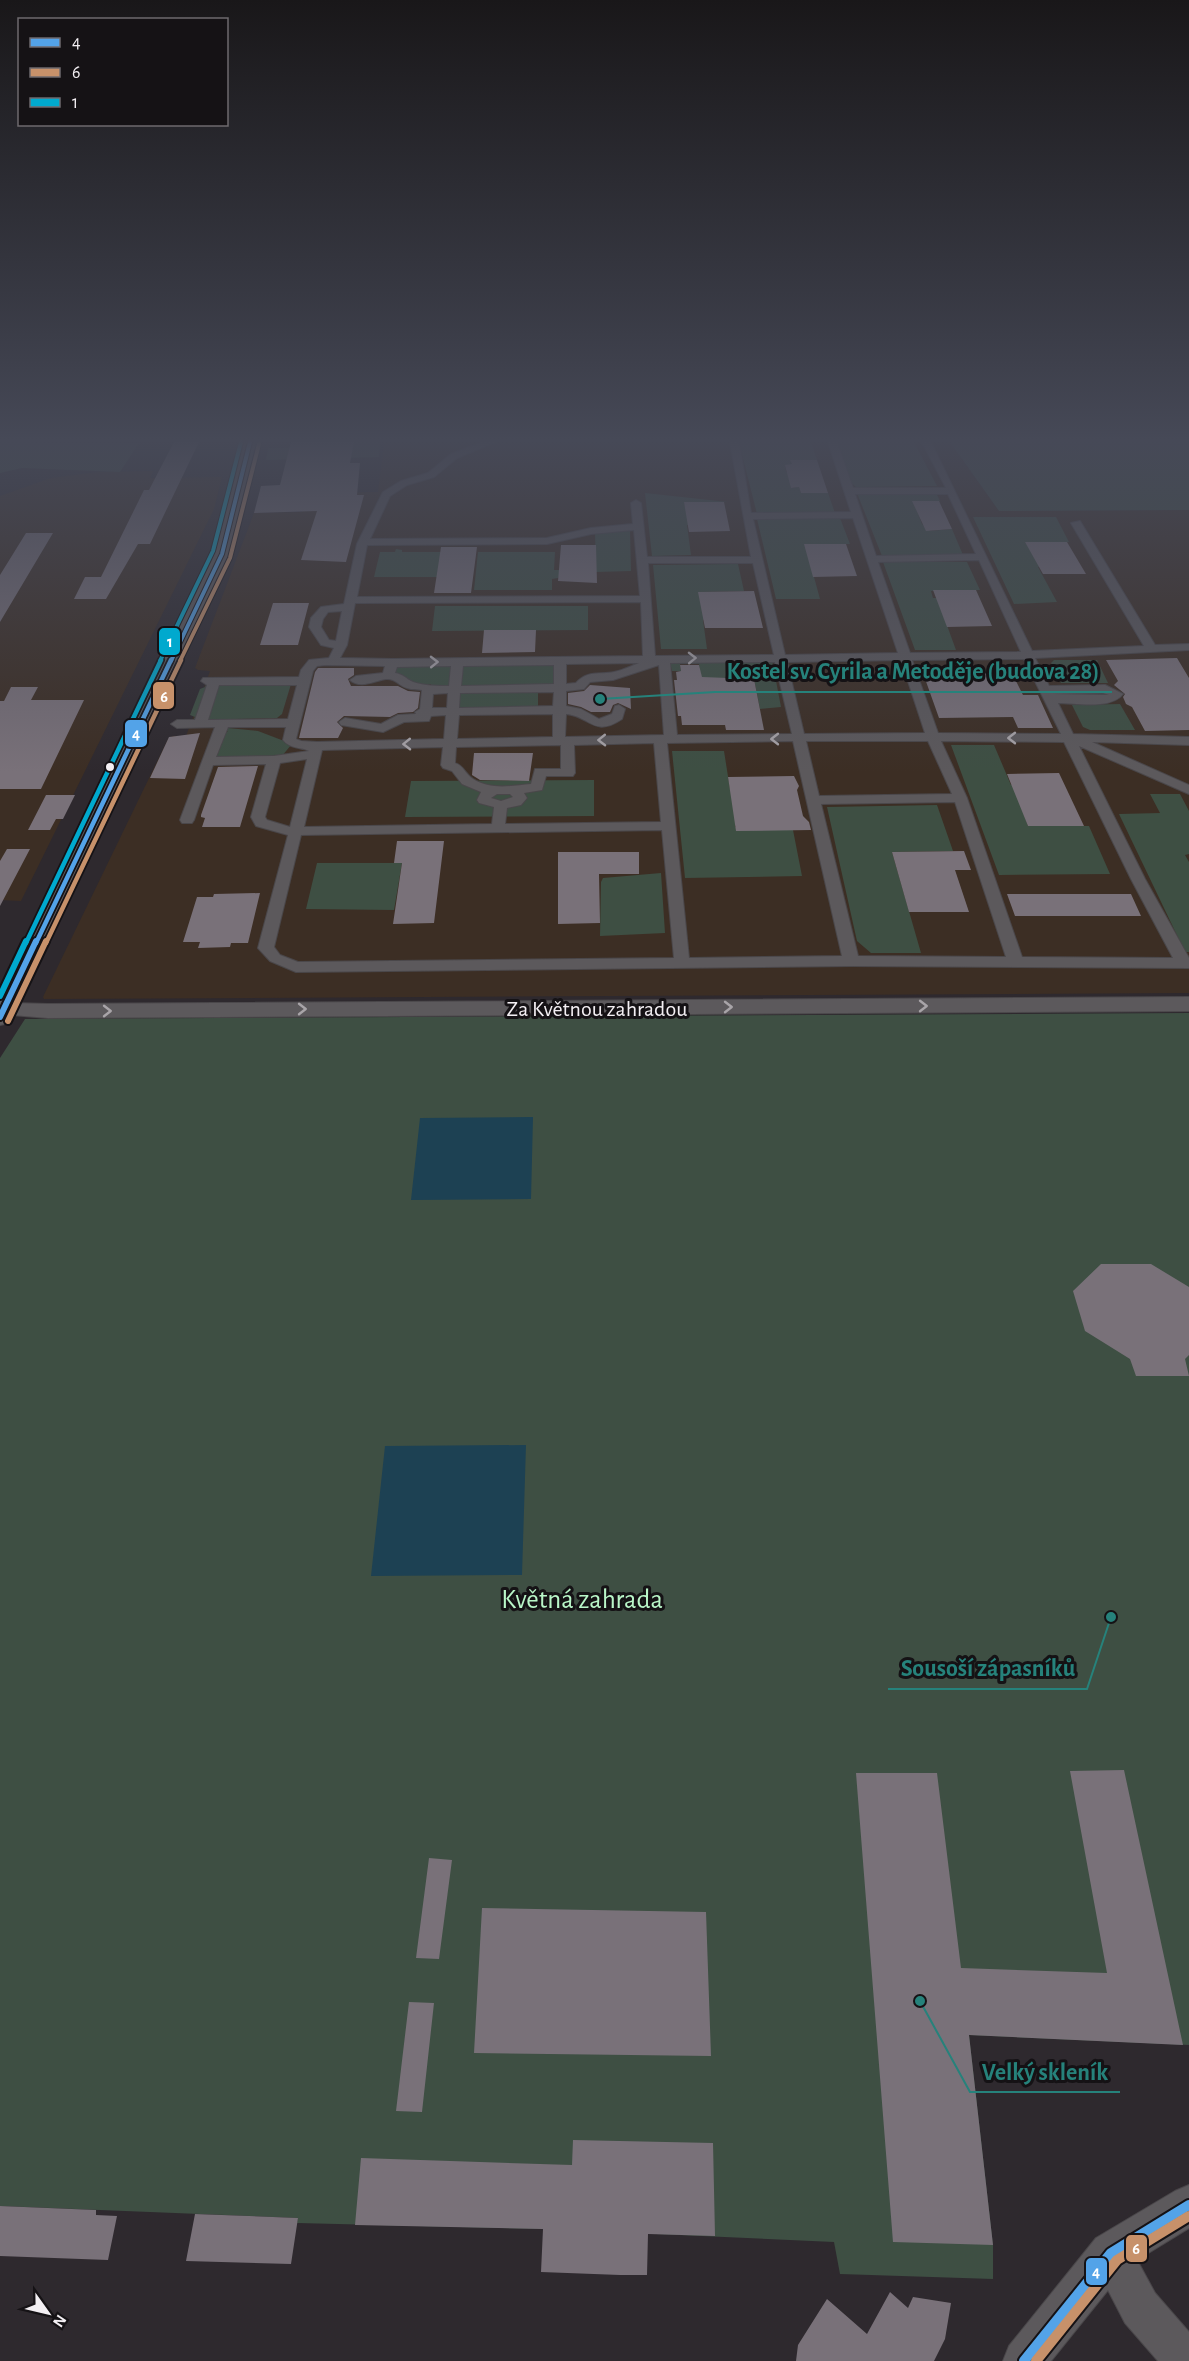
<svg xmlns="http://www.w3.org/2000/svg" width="1189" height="2361" viewBox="0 0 1189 2361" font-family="'Alegreya Sans',sans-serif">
  <rect width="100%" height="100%" fill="#2e292e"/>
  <path fill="#3c2e24" d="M384,442H950L999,511L1189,510V993L44,999L43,997L168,739L173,736H186L210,671L198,670L195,668L254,513L302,512L306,493L378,492Z
    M153,471L150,478L222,477L214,509L21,901L0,900V496L51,478L98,472Z"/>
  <path fill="#3e4f43" d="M0,442L139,443L120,472L22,468L0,473Z
    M355,442H380L379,457L266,460L268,448L340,447V443Z
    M739,442H811L817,460H791L792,465H785L786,472H794L792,488L799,487L801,493H828L835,513L757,514Z
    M836,442H914L937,486L856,487L850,482Z
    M950,442H1189V510L999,511Z
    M645,493L728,502H684L690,525H687L691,555L652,556Z
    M857,493H936L940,501H913L922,524L930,531L952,529L963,555L882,556Z
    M973,517H1056L1069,542H1025L1042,566L1038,567L1057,602L1014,604Z
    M840,518L850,544H805L820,599H776L757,519Z
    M630,529L631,571L596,572L595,532Z
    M396,549L402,550V552H441L437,577H374L380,552H395Z
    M478,552H555L554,570H562L558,578L552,579V590H474Z
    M883,562H967L980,590L931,591L933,598H937L956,650H915Z
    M738,564L744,591L699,592L700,600L712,619L703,620L707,649H661L653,565Z
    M435,606H588V630L432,631Z
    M772,660L781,707L760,709L754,679L727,677L702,687L699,664H680L681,671H672L670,663Z
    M1054,660H1097L1108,683H1061L1051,663Z
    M557,662V687L457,689L459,664Z
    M455,664L453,689H432L431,684L416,685L393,673L395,665Z
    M291,684L282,714L277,718L193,720L195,717L190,715L200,689L205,687L206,685Z
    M456,690H538V709L454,711Z
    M1120,704L1135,730H1090L1083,727L1072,705Z
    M228,728L258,731L292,744L281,757L214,760L224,734L228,731H225Z
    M951,745H994L1011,785H1014L1028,826H1089L1110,874L999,875Z
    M672,751H724L730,789H739L735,827L793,830L802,876L685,878Z
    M594,780V816L405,817L411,781Z
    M1150,794H1180L1189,811V854L1185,855L1189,862V952H1185L1119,814L1160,813Z
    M937,805L953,851L892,852L921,953H871L857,941L827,807Z
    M317,863H402L394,910L306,909Z
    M661,873L665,933L600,936L601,882L603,878Z
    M1189,1013V2045L969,2035L993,2245V2279L840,2274L834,2242L543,2229L297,2223L298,2218L0,2206V1058L25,1019Z"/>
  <path fill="#1d4153" d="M533,1117L531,1199L411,1200L420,1118Z
    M526,1445L522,1575L371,1576L385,1446Z"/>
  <path fill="#797179" d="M174,442H199L150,544H138L106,599H74L85,577H101L144,490H149Z
    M291,442H354L350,463H360L357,495H364L346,562L301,560L317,511L254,513L261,486L280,485Z
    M790,460H817L828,493H801L799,487L791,488L785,465L792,464Z
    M912,501H939L952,529L926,531Z
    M684,502H724L730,531L689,532Z
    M26,533H53L0,622V575Z
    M1025,542H1067L1086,574H1043Z
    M804,544H846L857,576L813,577Z
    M561,545H596L597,583L558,581Z
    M441,547H477L471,593H434Z
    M933,590H976L992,626L947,627Z
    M754,591L763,628H705L698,592Z
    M273,603H309L298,645H260Z
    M484,630H536L535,652L482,653Z
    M1177,658L1189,678V730L1145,731L1132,707L1126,704L1123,697L1125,694L1114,685L1118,681L1106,660Z
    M680,665H699L702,677L754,679L764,730H726L725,725H682L681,716H678L674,680H677L676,672L681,671Z
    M318,668H354V675L348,679L351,686H398L408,691L420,692L418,708L413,712L398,713L390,717L344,716L337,722L343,728L338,738H299L315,672Z
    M923,673H1012L1023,695H1038L1053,728H1018L1013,717L939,718Z
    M590,685L630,688L631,709L618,703L613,705L610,712H591L581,707L568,704V693L584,691Z
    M11,687H38L31,700H84L41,789H0V701H4Z
    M200,733L185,779L150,778L169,737Z
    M474,753H533L529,781L480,780L472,775Z
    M258,766L240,827H202L205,818L201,817V815L218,767Z
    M1059,773L1084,826H1028L1007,774Z
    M794,776L799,786L797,790L803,816L809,822L811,830L736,831L728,777Z
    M46,795H75L63,819H56L50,830H28Z
    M397,841H444L434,923L393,924L402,863H394Z
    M7,849H30L0,906V861Z
    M964,851L971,870H955L969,912H909L892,852Z
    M558,852H639V874H599L600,923L558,924Z
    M260,893L248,943H231L230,947L198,948L200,942H183L197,897H213L214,894Z
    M1007,894H1131L1141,916H1015Z
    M1101,1264H1151L1189,1287V1355L1185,1359L1189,1376H1136L1130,1359L1085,1331L1073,1291Z
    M1124,1770L1183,2045L969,2035L993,2245L893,2242L856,1773H937L961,1968L1107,1973L1070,1771Z
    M429,1858L452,1860L439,1959L416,1958Z
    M482,1908L706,1912L711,2056L474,2053Z
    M409,2002L434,2003L422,2112L396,2111Z
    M573,2140L713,2143L715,2236L648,2234L647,2275H620L541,2272L543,2229L355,2225L361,2158L572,2165Z
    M0,2206L96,2210V2215L117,2216L108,2260L0,2256Z
    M195,2214L298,2218L291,2264L186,2261Z
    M890,2292L908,2308L913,2297L951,2303L945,2339L934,2361H796L798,2345L827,2299L867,2334Z"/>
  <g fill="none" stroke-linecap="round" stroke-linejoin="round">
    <g stroke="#4a474a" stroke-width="2">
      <path id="pedestrian" d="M483,442H495L457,458L434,477L407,485L390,496L370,539L547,538L591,528L633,524L631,503L636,500L641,503L647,557H751L730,442H739L751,513L851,512L828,442H837L853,488H946L922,442H931L1032,651L1144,646L1071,523L1080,521L1155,645L1189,644V650L1035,658L1049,686L1105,685L1123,694C1111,710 1076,703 1058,703L1073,734L1189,737V745L1092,742L1189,785V794L1079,746L1145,879L1189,958V968L851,966L296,972L270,961L258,948L288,835L256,826L251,817L266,764L213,765L194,820L192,823H182L180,820L215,727L177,728L171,724L177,720H195L207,685L201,681L203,678L299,677L301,670L309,660L329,658L334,648L321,645L309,627L311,618L321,607L344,604L357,544L383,492L401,481L428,473L451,454ZM855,494H948L976,554L876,556ZM853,518L898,653L785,655L753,519ZM634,530L640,596L357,597L367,545L547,544L591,534ZM979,560L1021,652L910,653L878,562ZM648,563H753L774,655L655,656ZM641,602L643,656L393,659L340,658L347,645L355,603ZM342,611L336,641L329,640L321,627L323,619L328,612ZM1024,659L1061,734L938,733L912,660ZM901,660L925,733L804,734L787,662ZM775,662L792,734L677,735L670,663ZM639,663C631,666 623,670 614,672C600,675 587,670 576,683L566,684V664ZM325,665L385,666L383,673L356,676L350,680C360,689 374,681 386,679C396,678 399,686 407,688C412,690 417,689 422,690L420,709L415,712L416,714L398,715L381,724L345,718L339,722L341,725L383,732L404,722L429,721L431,716L446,715L444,739L317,742L301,741L296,739L313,671L317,666ZM554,665V684L461,686L463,666ZM659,665L664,735L565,737L566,714C590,716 594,738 622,719L625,709L619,705L615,706L612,714L599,719L581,709L566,706V691L584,689L590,682L613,680ZM451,666L449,686C438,686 424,686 413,682C406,679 403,674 395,673L397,667ZM219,685H297L288,719L208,720ZM554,692L553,706L459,708L460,693ZM448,693L447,708H432L433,694ZM1103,693L1109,695L1053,694ZM553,714V737L457,739L459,715ZM228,727H286L283,740C290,749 302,747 309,751L274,756L216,757ZM793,741L842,956L689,958L667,743ZM806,741H928L952,794L819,796ZM941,741L1064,742L1131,879L1173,958L1022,957L967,798ZM654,743L661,822L505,824L507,808L521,805L527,798L524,793L542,790L546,776H573L575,773L574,745ZM561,745V769H535L531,784C511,786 490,790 473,779C465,774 464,766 455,763L456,747ZM443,747L441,765L443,768L452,771L462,784L481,792L477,800L479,803L494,807L492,824L304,827L322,750ZM307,759L290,827L267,820L265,817L280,763ZM497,794H510L513,797L501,801L491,798ZM955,802L1006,957L858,956L821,804ZM662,830L674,958L298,962L280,955L274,947L301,835Z"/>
    </g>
    <g stroke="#4a474a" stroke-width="2">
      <path id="minor" d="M0,997L11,1003L48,1004L1189,997V1011L48,1018L0,1014Z
        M1189,2185V2228L1137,2260L1155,2293L1189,2332V2361H1158L1125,2323L1108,2290L1051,2361H1003L1009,2346L1096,2238L1175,2191Z"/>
    </g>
    <g stroke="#4a474a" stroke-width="2">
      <path id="tertiary" d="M242,442H258L231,554L13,1017L9,1023L0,1025V990L213,554Z"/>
    </g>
    <use href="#pedestrian" fill="#5c595c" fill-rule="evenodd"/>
    <use href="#minor" fill="#5c595c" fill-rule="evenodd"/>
    <use href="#tertiary" fill="#5c595c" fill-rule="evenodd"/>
    <g stroke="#151215" stroke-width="6">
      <path id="bus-1-far3" d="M171,661L222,554L250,442"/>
    </g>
    <g stroke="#151215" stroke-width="8">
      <path id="bus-1-far2" d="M36,943L171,660"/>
    </g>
    <g stroke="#151215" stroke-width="10">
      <path id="bus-1-far1" d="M0,1017L36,941"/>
    </g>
    <g stroke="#151215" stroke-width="14">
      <path id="bus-1" d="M1024,2361L1111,2253L1189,2205"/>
    </g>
    <g stroke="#151215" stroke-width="6">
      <path id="bus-2-far3" d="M180,661L230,558L259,444"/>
    </g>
    <g stroke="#151215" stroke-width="8">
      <path id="bus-2-far2" d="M46,943L181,660"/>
    </g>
    <g stroke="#151215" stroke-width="10">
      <path id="bus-2-far1" d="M8,1021L46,941"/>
    </g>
    <g stroke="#151215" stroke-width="14">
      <path id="bus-2" d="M1036,2361L1117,2260L1189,2216"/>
    </g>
    <g stroke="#151215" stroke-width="6">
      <path id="bus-3-far2" d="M160,661L213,551L241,442"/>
    </g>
    <g stroke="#151215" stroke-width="8">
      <path id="bus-3-far1" d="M26,943L161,660"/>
    </g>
    <g stroke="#151215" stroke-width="10">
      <path id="bus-3" d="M0,996L26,941"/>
    </g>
    <use href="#bus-1-far3" stroke="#53a3e8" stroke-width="4"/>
    <use href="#bus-1-far2" stroke="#53a3e8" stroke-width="4.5"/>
    <use href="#bus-1-far1" stroke="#53a3e8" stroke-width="6"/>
    <use href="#bus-1" stroke="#53a3e8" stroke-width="10"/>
    <use href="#bus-2-far3" stroke="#c7916a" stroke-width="4"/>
    <use href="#bus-2-far2" stroke="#c7916a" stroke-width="4.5"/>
    <use href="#bus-2-far1" stroke="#c7916a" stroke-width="6"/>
    <use href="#bus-2" stroke="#c7916a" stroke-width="10"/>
    <use href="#bus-3-far2" stroke="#00a9ce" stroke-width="4"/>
    <use href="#bus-3-far1" stroke="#00a9ce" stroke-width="4.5"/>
    <use href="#bus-3" stroke="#00a9ce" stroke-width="6"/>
  </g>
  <defs><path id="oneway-chevron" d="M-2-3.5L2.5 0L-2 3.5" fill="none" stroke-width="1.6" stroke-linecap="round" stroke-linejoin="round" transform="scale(1.5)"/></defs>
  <g stroke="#a8a4a8">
    <use href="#oneway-chevron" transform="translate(692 658) rotate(-1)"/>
    <use href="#oneway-chevron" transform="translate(434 662) rotate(-1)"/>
    <use href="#oneway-chevron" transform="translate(1012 738) rotate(180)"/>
    <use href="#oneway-chevron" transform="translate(775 739) rotate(180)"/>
    <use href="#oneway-chevron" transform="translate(602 740) rotate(179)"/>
    <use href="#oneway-chevron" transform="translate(407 744) rotate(179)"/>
    <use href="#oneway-chevron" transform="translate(923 1006)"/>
    <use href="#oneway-chevron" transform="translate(728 1007)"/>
    <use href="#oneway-chevron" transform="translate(302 1009)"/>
    <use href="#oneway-chevron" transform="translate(107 1011)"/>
  </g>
  <linearGradient id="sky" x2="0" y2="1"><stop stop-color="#191719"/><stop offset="0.57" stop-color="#464957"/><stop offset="1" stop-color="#464957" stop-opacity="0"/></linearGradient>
  <rect width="1189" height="772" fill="url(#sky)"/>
  <circle fill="#f3eff3" stroke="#151215" stroke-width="2" cx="110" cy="767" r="5"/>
  <g text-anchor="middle" stroke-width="6" stroke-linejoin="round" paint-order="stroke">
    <g font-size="22" fill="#f3eff3" stroke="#151215">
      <text x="597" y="1016">Za Květnou zahradou</text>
    </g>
    <g font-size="27" fill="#b9f6c8" stroke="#151215">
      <text x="582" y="1608">Květná zahrada</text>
    </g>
  </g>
  <path fill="none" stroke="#26827b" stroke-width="2" d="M600 699L715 692H1112M1111 1617L1087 1689H888M920 2001L970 2092H1120"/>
  <g fill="#26827b" stroke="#151215" stroke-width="2">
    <circle cx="600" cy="699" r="6"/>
    <circle cx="1111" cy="1617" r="6"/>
    <circle cx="920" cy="2001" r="6"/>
  </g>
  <g font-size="24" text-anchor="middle" font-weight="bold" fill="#26827b" stroke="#151215" stroke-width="6" stroke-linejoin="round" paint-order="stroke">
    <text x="913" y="679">Kostel sv. Cyrila a Metoděje (budova 28)</text>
    <text x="988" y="1676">Sousoší zápasníků</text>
    <text x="1045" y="2080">Velký skleník</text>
  </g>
  <g stroke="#151215" stroke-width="2">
    <rect x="158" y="627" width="23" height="29" rx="6" fill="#00a9ce"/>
    <rect x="152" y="681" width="23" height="29" rx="6" fill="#c7916a"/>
    <rect x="124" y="719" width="24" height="29" rx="6" fill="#53a3e8"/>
    <rect x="1125" y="2234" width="23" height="29" rx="6" fill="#c7916a"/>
    <rect x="1085" y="2257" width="23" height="29" rx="6" fill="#53a3e8"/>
  </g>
  <g font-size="16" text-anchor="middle" font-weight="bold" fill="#fff">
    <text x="170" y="647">1</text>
    <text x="164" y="702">6</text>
    <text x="136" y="739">4</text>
    <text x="1136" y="2254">6</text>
    <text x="1096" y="2277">4</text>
  </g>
  <rect x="18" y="18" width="210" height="108" fill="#151215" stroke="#6e6a6e" stroke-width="1.5"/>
  <rect x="30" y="38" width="30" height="9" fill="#53a3e8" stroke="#6e6a6e" stroke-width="1.5"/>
  <text x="72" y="48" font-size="18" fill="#f3eff3">4</text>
  <rect x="30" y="68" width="30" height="9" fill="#c7916a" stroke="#6e6a6e" stroke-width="1.5"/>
  <text x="72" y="78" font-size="18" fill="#f3eff3">6</text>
  <rect x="30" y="98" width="30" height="9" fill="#00a9ce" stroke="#6e6a6e" stroke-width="1.5"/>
  <text x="72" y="108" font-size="18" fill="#f3eff3">1</text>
  <g transform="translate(48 2313) rotate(124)" stroke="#151215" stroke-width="4.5" paint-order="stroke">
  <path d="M0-4.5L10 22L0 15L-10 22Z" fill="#f3eff3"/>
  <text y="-9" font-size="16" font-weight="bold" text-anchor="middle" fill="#f3eff3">N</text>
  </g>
</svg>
